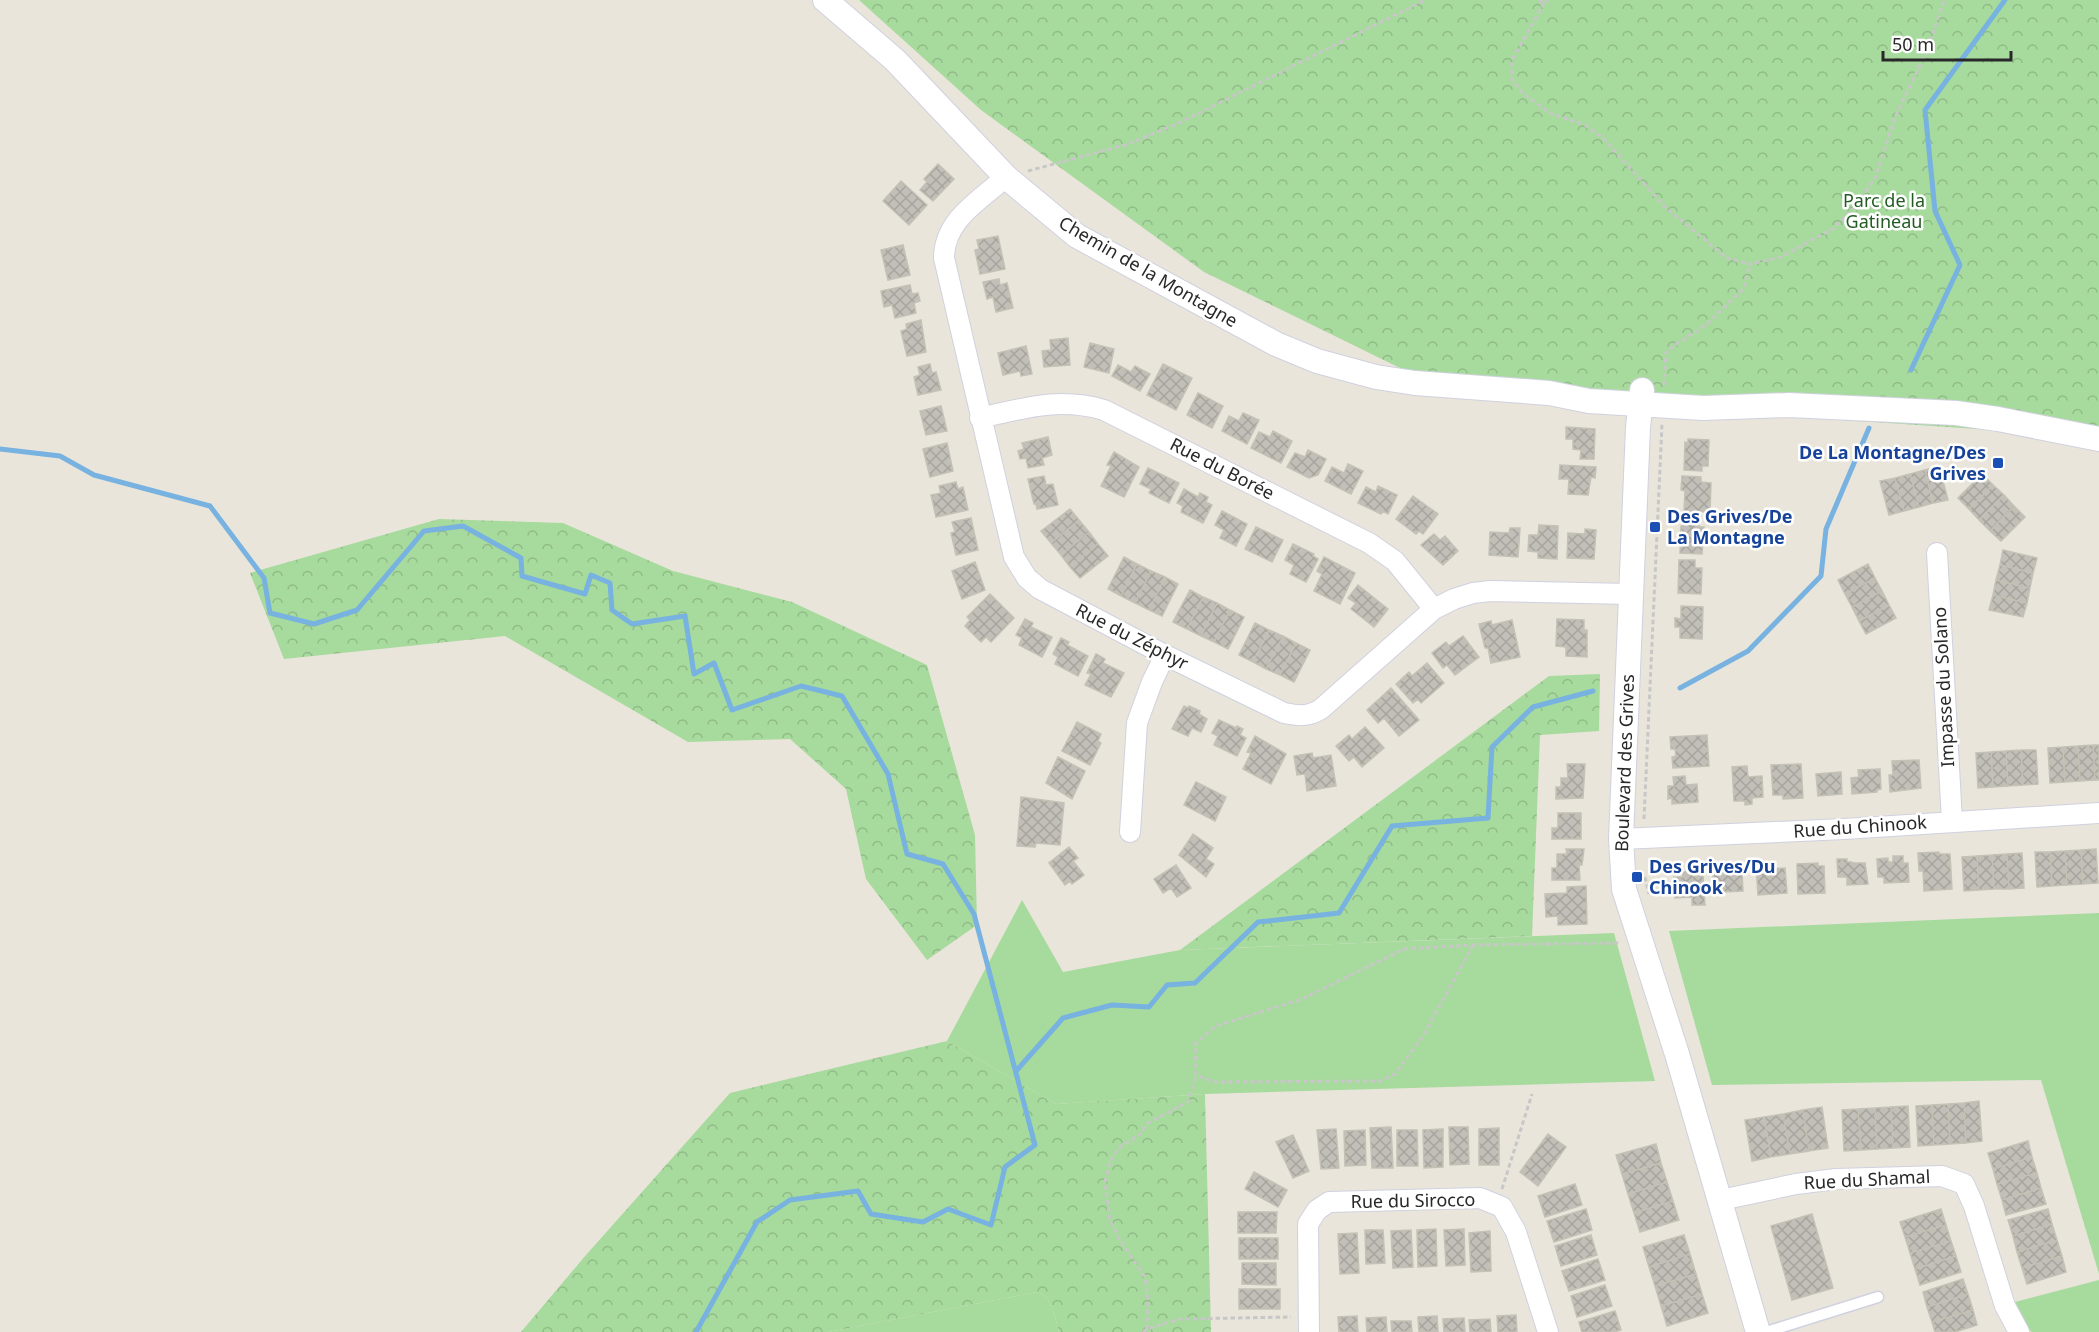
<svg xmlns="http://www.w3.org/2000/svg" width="2099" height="1332" viewBox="0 0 2099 1332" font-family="'Noto Sans',sans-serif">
  <defs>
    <pattern id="forest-crowns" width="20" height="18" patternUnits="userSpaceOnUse" patternTransform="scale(1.5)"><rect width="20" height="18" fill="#a7da9d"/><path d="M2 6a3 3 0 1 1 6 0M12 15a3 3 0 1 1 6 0" fill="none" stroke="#90bb87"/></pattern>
    <pattern id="building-cross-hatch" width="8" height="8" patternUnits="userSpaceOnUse" patternTransform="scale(1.5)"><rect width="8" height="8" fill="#c1bfb7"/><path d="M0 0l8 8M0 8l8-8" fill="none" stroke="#a6a49d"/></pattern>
  </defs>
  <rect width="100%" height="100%" fill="#e9e5db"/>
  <path fill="#a7da9d" d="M1022,900L1063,972L1180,950L1614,933L1655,1081L1205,1094L1056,1104L947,1041Z
    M2099,913V1274L2041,1080L1712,1085L1669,931Z
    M2099,1280V1332H2032L2024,1326L2015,1302Z
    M1037,1292C1053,1296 1055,1318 1059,1332H828Z"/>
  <path fill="url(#forest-crowns)" d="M859,0H2099V437L1453,394L1204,272L981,110Z
    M439,519L563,523L673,571L792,602L927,665L975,835L977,925L927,960L866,879L846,789L790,739L688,742L505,636L284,659L250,573Z
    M1600,674L1599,731L1540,735L1532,936L1180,950L1549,676Z
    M947,1041L1056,1104L1205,1094L1211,1332H1059C1055,1318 1053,1296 1037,1292L828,1332H521L586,1255L730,1093Z"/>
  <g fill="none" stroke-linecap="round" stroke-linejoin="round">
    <path stroke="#78b2e0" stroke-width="5" d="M1911,370L1960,265L1935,211L1925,110L2005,0
      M0,449L60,456L94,475L210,506L264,578L270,613L314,624L357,610L424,531L463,526L521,558L522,576L585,594L591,575L610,583L612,610L632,624L685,616L694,674L714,663L732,710L801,686L842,696L888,774L907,854L943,864L974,914L1035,1145L1005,1167L991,1225L948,1209L923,1222L871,1214L858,1191L790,1200L757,1222L696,1332
      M1680,688L1748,651L1821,576L1826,529L1869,428
      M1017,1070L1063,1018L1112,1005L1149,1007L1167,985L1195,983L1258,922L1339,913L1392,826L1488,818L1492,747L1533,707L1593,691"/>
  </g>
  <path fill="url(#building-cross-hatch)" stroke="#c4c1b5" stroke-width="1.5" d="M938,164L954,179L933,201L920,190L927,182L924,179Z
    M901,181L927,205L909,225L883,201Z
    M998,236L1005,269L980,274L975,250L979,249L977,240Z
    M903,245L910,275L888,280L881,250Z
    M999,279L1000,285L1007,283L1013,308L996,312L993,297L987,299L983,282Z
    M910,285L912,294L918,293L920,301L914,303L916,313L895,318L892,305L884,307L881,291Z
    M921,320L926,352L907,356L901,331L907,329L906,324Z
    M1068,338L1070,365L1044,367L1042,351L1051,350L1050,340Z
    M1090,343L1114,349L1109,373L1084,367Z
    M1026,346L1032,374L1021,376L1020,371L1003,375L998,353Z
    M930,364L932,373L936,372L941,390L918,395L914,377L920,375L918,367Z
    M1163,364L1192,378L1176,410L1147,395Z
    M1118,365L1131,372L1135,366L1150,374L1140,391L1112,376Z
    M1198,393L1223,406L1212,428L1187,415Z
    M941,406L947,431L926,435L920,411Z
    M1243,413L1259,420L1247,444L1222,431L1229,416L1239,421Z
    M1566,427L1595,429L1594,459H1580L1581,450L1573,449V439H1566Z
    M1273,431L1292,441L1281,463L1251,448L1259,432L1270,437Z
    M1048,437L1052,455L1042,458L1044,465L1028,468L1026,458L1020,459L1018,451L1024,449L1022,443Z
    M1688,439L1709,440L1708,466H1702V471L1684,470L1685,442L1688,443Z
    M947,443L953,471L930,477L923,449Z
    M1308,450L1326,459L1318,475L1309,478L1287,467L1295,453L1305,457Z
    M1114,452L1139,467L1124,497L1101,486L1111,466L1107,465Z
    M1348,464L1363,471L1351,494L1325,481L1332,467L1344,473Z
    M1560,465L1596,467L1595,478L1591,477L1588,495L1568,494L1569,479H1559Z
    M1939,466L1948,500L1933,503L1925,470Z
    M1148,468L1179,483L1169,503L1149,493L1151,489L1140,484Z
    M1925,470L1933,503L1919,507L1910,474Z
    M1910,474L1919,507L1904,511L1895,478Z
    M1982,474L1993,485L1969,509L1958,498Z
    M1044,476L1046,485L1053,484L1058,505L1037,509L1036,504H1034L1028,479Z
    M1682,476L1701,477V482L1711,483L1710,512L1684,511L1685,491L1681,490Z
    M1895,478L1904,511L1889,515L1880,481Z
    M956,482L958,489L963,487L968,510L936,517L931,495L941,493L939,486Z
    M1993,485L2004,495L1979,520L1969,509Z
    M1378,486L1397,495L1388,514L1383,511L1381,514L1358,503L1366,487L1376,492Z
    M1184,489L1198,497L1200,493L1208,497L1206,502L1212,505L1203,523L1181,512L1183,506L1177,503Z
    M2004,495L2014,506L1990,531L1979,520Z
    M1413,496L1438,514L1423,534L1419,531L1416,534L1396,519Z
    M2014,506L2025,517L2001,541L1990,531Z
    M1070,509L1079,520L1051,543L1041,531Z
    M1222,511L1247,524L1236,546L1220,538L1224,530L1215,525Z
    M971,518L978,550L956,555L951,533L955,532L952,522Z
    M1079,520L1089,532L1061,555L1051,543Z
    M1684,521H1699V527H1704L1702,554L1680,553L1681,526H1683Z
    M1539,525L1558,526L1557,559L1538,558V552L1528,551L1529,535H1538Z
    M1256,527L1283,540L1272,562L1245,549Z
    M1510,528H1520L1518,557L1489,555L1490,532L1509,533Z
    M1585,529L1596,530L1594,559L1567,558L1568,533L1585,534Z
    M1089,532L1098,544L1070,567L1061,555Z
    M1434,534L1440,540L1445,536L1458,551L1443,565L1421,545Z
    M1098,544L1108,556L1080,578L1070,567Z
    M1293,544L1314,554L1313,556L1318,559L1306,582L1290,574L1294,565L1285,560Z
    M2003,550L2037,558L2033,573L2000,565Z
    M1124,557L1137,564L1121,596L1108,589Z
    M1324,557L1355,573L1340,604L1314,591L1322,574L1317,571Z
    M1679,560H1695V568H1702L1701,594L1678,593Z
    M975,562L985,590L962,599L952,571Z
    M1137,564L1151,571L1135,603L1121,596Z
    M1868,564L1875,578L1845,594L1838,580Z
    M2000,565L2033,573L2030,588L1996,580Z
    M1151,571L1165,577L1149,610L1135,603Z
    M1165,577L1178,584L1162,616L1149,610Z
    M1875,578L1882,591L1852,607L1845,594Z
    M1996,580L2030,588L2027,603L1993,595Z
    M1358,585L1388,609L1374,627L1351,609L1356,603L1348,598Z
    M1190,590L1203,597L1187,629L1173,622Z
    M1882,591L1889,605L1859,621L1852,607Z
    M990,594L1014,618L991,642L986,637L981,642L965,626L970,620L967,617Z
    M1993,595L2027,603L2023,617L1989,610Z
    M1203,597L1217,603L1201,636L1187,629Z
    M1217,603L1230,610L1214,642L1201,636Z
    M1889,605L1896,618L1866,634L1859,621Z
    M1681,606L1703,607L1702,639L1680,638V627H1675V618L1681,619Z
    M1230,610L1244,617L1228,649L1214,642Z
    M1025,619L1033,623L1031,627L1052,637L1042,657L1019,645L1022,638L1016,635Z
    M1557,619L1584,620V630H1587V657L1566,656V647L1556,646Z
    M1512,620L1520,657L1491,663L1488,648H1485L1479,624L1491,621L1492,625Z
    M1255,623L1269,630L1253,662L1239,655Z
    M1269,630L1283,636L1266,669L1253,662Z
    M1283,636L1296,643L1280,675L1266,669Z
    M1463,636L1479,657L1455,675L1447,665L1443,668L1432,653L1446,642L1449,646Z
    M1061,638L1069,642L1067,645L1088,656L1078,676L1055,664L1058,657L1053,654Z
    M1296,643L1310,650L1294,682L1280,675Z
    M1096,654L1105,659L1103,663L1124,673L1111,697L1085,685L1091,674L1087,673Z
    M1427,663L1444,683L1421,703L1418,699L1413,703L1396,684L1409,672L1412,676Z
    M1391,688L1419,720L1399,736L1384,718L1378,723L1367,710Z
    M1184,706L1188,708L1189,706L1200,711L1199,714L1207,719L1201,732L1192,728L1188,736L1172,729Z
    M1219,720L1236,728L1237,726L1243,729L1240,735L1246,738L1237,756L1214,745L1218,736L1212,733Z
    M1077,722L1101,734L1098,741L1101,743L1090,765L1062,751Z
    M1365,727L1384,748L1362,767L1354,757L1349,761L1336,746L1349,735L1352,739Z
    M1707,735L1709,766L1673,768L1672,757L1676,756L1675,749H1671L1670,737Z
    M1255,736L1286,754L1271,784L1243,769L1251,753L1247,752Z
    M2093,745H2099V780H2095Z
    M2093,745L2095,780L2080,781L2078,746Z
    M2078,746L2080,781L2065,782L2063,747Z
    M2063,747L2065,782L2050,783L2048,748Z
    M2021,750H2036L2038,784L2023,785Z
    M2021,750L2023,785L2008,786L2006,751Z
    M2006,751L2008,786L1993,787L1991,752Z
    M1991,752L1993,787L1978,788L1976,753Z
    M1312,753L1313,758L1331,755L1336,786L1307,791L1305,774L1297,775L1294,756Z
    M1058,757L1085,771L1072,799L1046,783Z
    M1919,760L1921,788L1890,792L1889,775H1893L1892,761Z
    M1567,764H1585L1583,798L1556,799V787H1561V778H1568Z
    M1801,764L1803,798L1783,799V795H1773L1771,765Z
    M1747,766L1748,777L1762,776L1763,797L1752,798V804L1745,805V801H1734L1732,767Z
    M1880,769L1881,789L1877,790V792L1852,794L1851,778L1859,777L1858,770Z
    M1841,772L1842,794L1818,796L1816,774Z
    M1685,776L1686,785L1697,784L1698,802L1672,804V798L1668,799V786H1674L1673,777Z
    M1196,782L1226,797L1215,821L1184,805Z
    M1021,797L1064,803L1060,845L1036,843L1035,847L1017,846Z
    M1558,813H1581V839H1552V828H1558Z
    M1193,834L1213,848L1206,859L1214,864L1206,877L1179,855Z
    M1069,847L1078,858L1073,861L1084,875L1072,884L1070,881L1065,885L1049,863Z
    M1566,849H1584L1582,865H1579L1580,880H1552V868H1557V854H1567Z
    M2096,849L2098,883L2083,884L2081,850Z
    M2081,850L2083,884L2067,885L2065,851Z
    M2065,851L2067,885L2052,886L2050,852Z
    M1939,852V854H1950L1952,889L1924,891L1923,871H1919L1918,853Z
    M2035,852H2050L2052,886L2037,887Z
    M2022,853L2024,888L2009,889L2007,854Z
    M2007,854L2009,889H1994L1992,855Z
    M1992,855L1994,889L1979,890L1977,856Z
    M1893,856H1903V863H1908L1909,882L1884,883V877H1878L1877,859L1888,858V862H1893Z
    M1977,856L1979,890L1964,891L1962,857Z
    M1837,859H1847V862H1852V863H1865L1868,884L1847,885V877H1838Z
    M1818,863V866H1824L1825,893L1798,894L1797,864Z
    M1768,864V869L1785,868L1787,893L1758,895L1756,865Z
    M1176,865L1191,888L1177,897L1171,888L1163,893L1154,879Z
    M1693,871V876H1703L1705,905H1692V897L1675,898L1674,877H1683L1682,872Z
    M1734,871V874H1742L1743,891L1723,892L1722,885H1713V872Z
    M1586,886L1587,924L1558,925V916L1546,917L1545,894L1567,893V887Z
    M1979,1101L1982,1141L1966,1143L1964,1103Z
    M1964,1103L1966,1143L1950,1144L1948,1104Z
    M1948,1104L1950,1144L1934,1145L1932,1105Z
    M1932,1105L1934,1145L1918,1146L1916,1106Z
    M1908,1106L1910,1147L1893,1148L1891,1107Z
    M1822,1107L1828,1148L1809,1151L1803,1110Z
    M1891,1107L1893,1148L1877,1149L1875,1108Z
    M1875,1108L1877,1149L1861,1150L1858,1109Z
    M1858,1109L1861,1150L1844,1151L1842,1110Z
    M1803,1110L1809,1151L1790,1154L1783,1114Z
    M1783,1114L1790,1154L1771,1157L1764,1117Z
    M1764,1117L1771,1157L1752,1161L1745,1120Z
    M1391,1127L1393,1168H1372L1370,1128Z
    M1449,1127H1468L1469,1164L1450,1165Z
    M1499,1128V1165H1479V1129Z
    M1336,1129L1339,1168L1321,1169L1317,1130Z
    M1443,1129V1167L1424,1168L1423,1130Z
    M1365,1130L1366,1165L1345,1166L1344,1131Z
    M1397,1130H1417L1418,1166H1397Z
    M1548,1134L1566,1147L1538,1186L1520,1172Z
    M1293,1135L1309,1171L1293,1178L1276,1142Z
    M2028,1141L2032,1157L1993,1169L1988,1153Z
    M1656,1144L1661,1163L1622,1174L1616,1155Z
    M2032,1157L2037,1173L1997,1184L1993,1169Z
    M1661,1163L1667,1182L1628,1194L1622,1174Z
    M1254,1172L1287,1190L1278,1207L1245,1189Z
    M2037,1173L2041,1188L2002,1200L1997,1184Z
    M1667,1182L1673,1201L1634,1213L1628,1194Z
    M1575,1184L1582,1205L1545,1217L1538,1196Z
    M2041,1188L2046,1204L2006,1215L2002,1200Z
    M1673,1201L1679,1220L1640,1232L1634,1213Z
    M1586,1209L1592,1230L1554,1242L1547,1221Z
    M1941,1209L1946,1225L1905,1237L1900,1222Z
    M2048,1209L2052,1224L2013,1236L2008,1220Z
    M1238,1212H1277L1276,1233H1238Z
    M1812,1214L1833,1288L1792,1300L1771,1226Z
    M2052,1224L2057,1240L2017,1252L2013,1236Z
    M1946,1225L1951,1241L1910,1253L1905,1237Z
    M1436,1229L1437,1266L1418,1267L1417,1230Z
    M1464,1229L1465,1265L1446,1266L1444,1230Z
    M1365,1230H1383L1385,1263L1366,1264Z
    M1411,1230L1413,1267L1393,1268L1391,1231Z
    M1490,1231L1491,1271L1471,1272L1469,1233Z
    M1357,1233L1359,1273L1340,1274L1338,1234Z
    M1591,1235L1597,1255L1561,1266L1555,1246Z
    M1684,1235L1690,1254L1649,1267L1643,1247Z
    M1239,1238H1278V1259H1239Z
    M2057,1240L2062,1256L2022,1268L2017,1252Z
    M1951,1241L1956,1256L1915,1269L1910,1253Z
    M1690,1254L1696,1274L1655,1286L1649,1267Z
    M1956,1256L1961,1272L1920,1285L1915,1269Z
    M2062,1256L2066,1272L2027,1284L2022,1268Z
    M1598,1259L1605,1280L1569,1291L1562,1271Z
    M1242,1263H1276V1285L1242,1284Z
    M1696,1274L1702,1294L1661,1306L1655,1286Z
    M1963,1279L1968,1294L1927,1307L1923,1292Z
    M1605,1285L1612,1306L1577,1317L1571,1296Z
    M1239,1289H1280V1309H1239Z
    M1702,1294L1708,1313L1667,1326L1661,1306Z
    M1968,1294L1973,1310L1932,1322L1927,1307Z
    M1973,1310L1977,1325L1955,1332H1935L1932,1322Z
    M1615,1311L1621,1330L1614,1332H1582L1579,1322Z
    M1516,1315L1517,1332H1498L1497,1316Z
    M1357,1316L1358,1332H1339L1338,1317Z
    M1437,1316L1438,1332H1419L1418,1317Z
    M1386,1317L1387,1332H1367L1366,1318Z
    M1464,1318L1465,1332H1444L1443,1319Z
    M1490,1319L1491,1332H1470L1469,1320Z
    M1391,1321H1411L1412,1332H1392Z"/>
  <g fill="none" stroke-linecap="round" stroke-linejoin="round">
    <g stroke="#d0d1df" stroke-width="13">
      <path id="service" d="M1766,1332L1878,1297"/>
    </g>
    <g stroke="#d0d1df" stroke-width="22">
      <path id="minor" d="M1006,177C980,200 944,220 944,258L1014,557L1027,578L1040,589L1165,655L1284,713C1299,716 1308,717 1321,709L1434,609L1454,599L1473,593L1490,591L1630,594
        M980,418C1024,408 1059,397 1104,410L1369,543L1395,561L1434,609
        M1937,553L1952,821
        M1130,832L1137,723L1152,682L1165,655
        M1621,839L1844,829L2099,813
        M1721,1200L1796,1184L1836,1179L1942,1176L1964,1184L1974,1206L2005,1306L2019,1332
        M1309,1332L1308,1224L1317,1210L1329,1202L1480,1198L1502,1207L1516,1232L1548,1332"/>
    </g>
    <g stroke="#d0d1df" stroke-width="26">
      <path id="tertiary" d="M825,0L895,60L1006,177L1077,236L1276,344L1317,361L1376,377L1415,383L1549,393L1589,401L1703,408L1789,405L1956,413L1998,419L2099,439
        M1642,390L1638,427L1621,839L1624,889L1677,1054L1758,1332"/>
    </g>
    <path stroke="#c7c7c7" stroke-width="3" stroke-dasharray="4.5 3" stroke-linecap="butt" d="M1539,0L1544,3L1548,0
      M1544,3L1512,60V79L1522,93L1550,113L1585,125L1603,138L1665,207L1727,258L1750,264L1781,257L1834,228L1857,205L1876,176L1895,117L1928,49L1944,0
      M1028,171L1128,144L1179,123L1425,0
      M1664,385L1666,353L1672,347L1707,324L1744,288L1750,264
      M1644,819L1662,424
      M1645,877L1649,894
      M1473,945L1423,1036L1395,1074L1379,1081L1214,1082L1196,1075L1195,1044L1216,1026L1302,999L1404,949L1473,945L1621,943
      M1502,1189L1532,1094
      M1147,1329L1148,1301L1145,1277L1119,1238L1110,1220L1105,1182L1110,1162L1118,1148L1139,1135L1148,1123L1188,1102L1196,1075
      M1143,1332L1147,1329L1180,1319L1291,1317"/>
    <use href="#service" stroke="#fff" stroke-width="10"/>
    <use href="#minor" stroke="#fff" stroke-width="20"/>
    <use href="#tertiary" stroke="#fff" stroke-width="24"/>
  </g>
  <g fill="#1a4fb4" stroke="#fff" stroke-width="2">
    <rect x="1992" y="457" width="12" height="12" rx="3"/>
    <rect x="1649" y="521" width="12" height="12" rx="3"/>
    <rect x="1631" y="871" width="12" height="12" rx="3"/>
  </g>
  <g text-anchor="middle" stroke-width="5" stroke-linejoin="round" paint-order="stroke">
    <g font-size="18" fill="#225c21" stroke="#fff">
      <text x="1884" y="207">Parc de la<tspan x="1884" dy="21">Gatineau</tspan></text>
    </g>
    <g font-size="18" fill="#282828" stroke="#fff">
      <text transform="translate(1148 272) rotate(30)" y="6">Chemin de la Montagne</text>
      <text transform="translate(1222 469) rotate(27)" y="6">Rue du Borée</text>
      <text transform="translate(1132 637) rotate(27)" y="6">Rue du Zéphyr</text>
      <text transform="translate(1944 687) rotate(-93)" y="6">Impasse du Solano</text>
      <text transform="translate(1625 763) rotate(-88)" y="6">Boulevard des Grives</text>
      <text transform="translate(1860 827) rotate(-4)" y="6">Rue du Chinook</text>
      <text transform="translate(1867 1180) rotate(-3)" y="6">Rue du Shamal</text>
      <text transform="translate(1413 1201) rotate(-1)" y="6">Rue du Sirocco</text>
    </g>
    <g font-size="18" font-weight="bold" fill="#164399" stroke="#fff" text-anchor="start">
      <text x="1986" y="459" text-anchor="end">De La Montagne/Des<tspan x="1986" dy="21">Grives</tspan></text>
      <text x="1667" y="523">Des Grives/De<tspan x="1667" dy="21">La Montagne</tspan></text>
      <text x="1649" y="873">Des Grives/Du<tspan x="1649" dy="21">Chinook</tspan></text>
    </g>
  </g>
  <path d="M1883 51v9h128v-9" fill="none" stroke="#282828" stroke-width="3"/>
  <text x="1892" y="51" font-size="18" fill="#282828" stroke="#ffffff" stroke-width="4.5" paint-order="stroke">50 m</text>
</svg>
